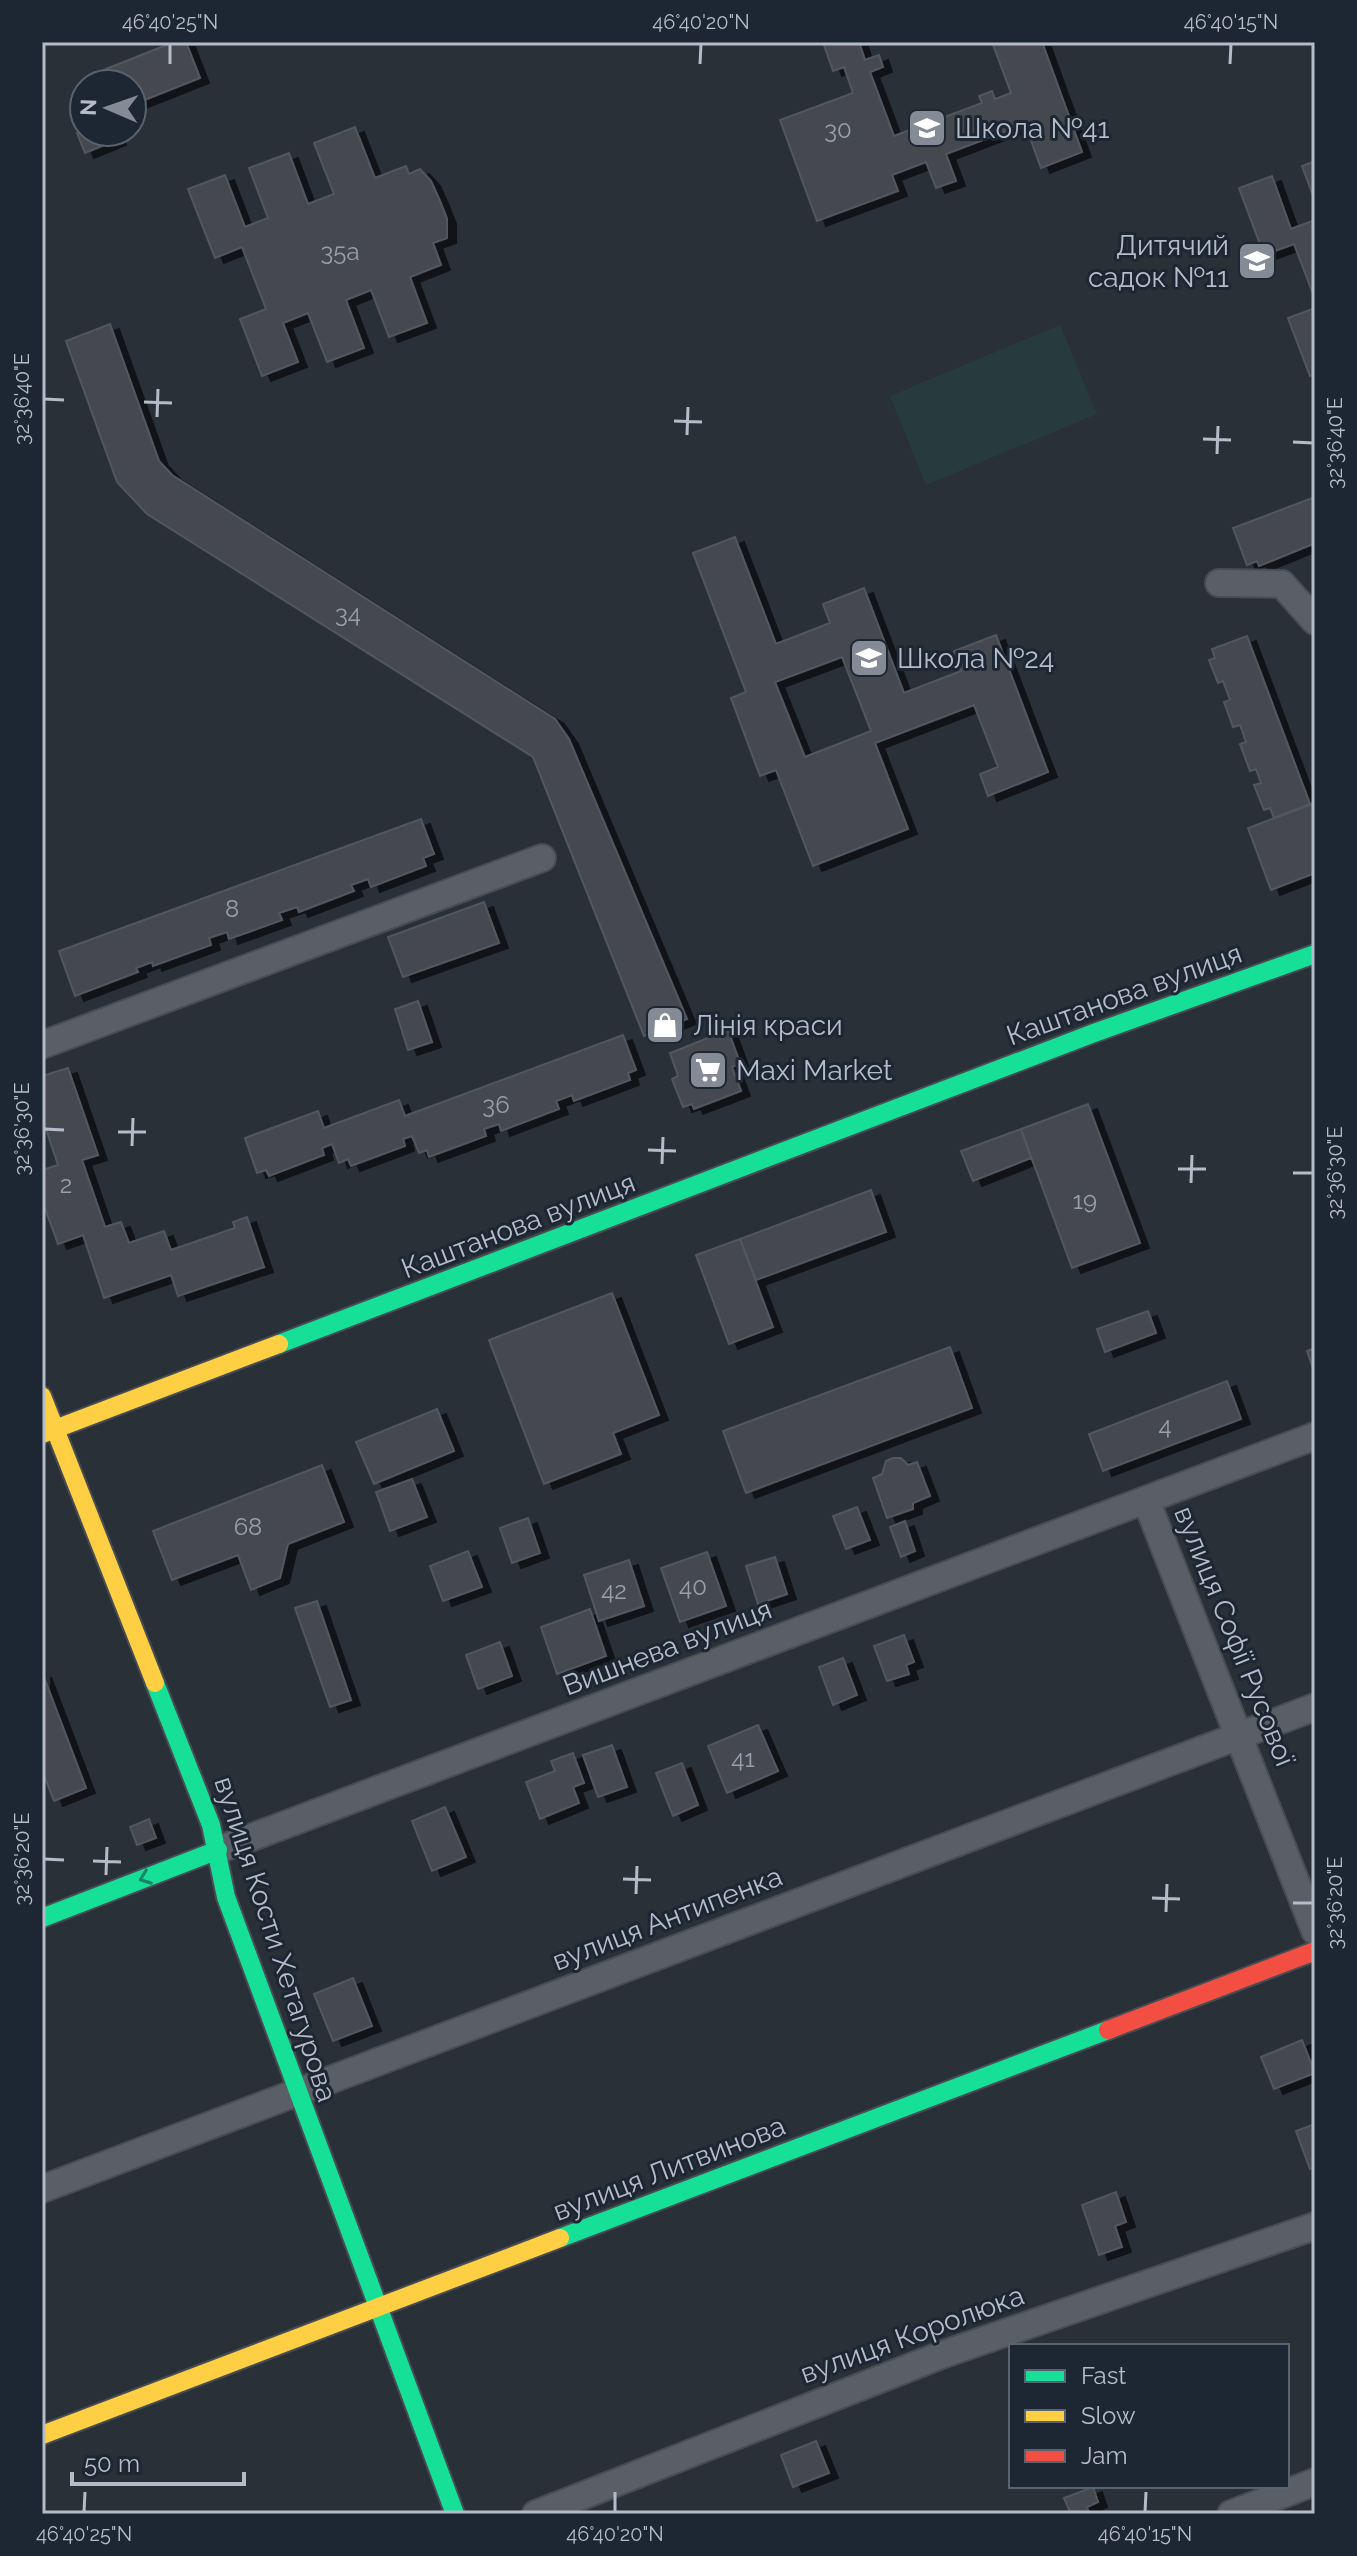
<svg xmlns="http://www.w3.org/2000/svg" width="1357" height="2556" viewBox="0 0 1357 2556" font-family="Raleway,sans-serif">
  <defs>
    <filter id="shadow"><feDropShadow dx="9" dy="5" stdDeviation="0" flood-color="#0009"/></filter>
  </defs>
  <rect width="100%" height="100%" fill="#2a3038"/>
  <path fill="#273a3e" d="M1060,325L1097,414L926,485L890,396Z"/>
  <path fill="#444950" stroke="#52575f" stroke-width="2" fill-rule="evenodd" filter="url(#shadow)" d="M174,42H186L200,78L132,105V84H97L93,74Z
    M823,42H859L865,60L879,55L883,67L870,72L894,136L982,103L979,96L992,91L995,99L1011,93L992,42H1042L1082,152L1041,168L1025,124L946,154L956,181L936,188L926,162L892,175L898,191L817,221L780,120L853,93L844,67L833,71Z
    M355,127L375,178L406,166L409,174L420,169L431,181L440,201L447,219V238L433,243L441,265L410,277L427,323L389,337L371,290L346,300L364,348L327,362L308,313L283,323L298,362L262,376L240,319L266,309L242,247L215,258L188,189L225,175L245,227L268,218L249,168L289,153L308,204L334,194L314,143Z
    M84,130L114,132L117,140L85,153L77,133Z
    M1315,161V201L1302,166Z
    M1272,176L1291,229L1315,220V299L1294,244L1264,255L1239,188Z
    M1315,308V374L1310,376L1288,318Z
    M110,324L159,461L172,475L555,719L569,739L687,1019L644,1036L533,757L147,514L117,482L66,341Z
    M1315,497L1313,544L1259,566L1257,561L1247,565L1233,528Z
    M735,537L776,644L830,623L823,604L864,588L904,693L961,671L954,651L996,635L1048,772L988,796L980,774L998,767L974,705L875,743L908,829L813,866L776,770L760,776L731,698L746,692L693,553ZM842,657L871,731L805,757L775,682Z
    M1247,636L1310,804L1274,818L1270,808L1264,810L1254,785L1261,783L1256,769L1250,771L1240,744L1246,742L1240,725L1233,727L1224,702L1230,700L1223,681L1218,683L1209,660L1215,658L1212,649Z
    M1315,803V873L1271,890L1248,828Z
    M421,819L434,854L423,858L426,866L371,887L368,879L351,885L354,891L299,912L297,907L279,913L282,920L229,939L227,932L209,938L211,945L153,966L152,962L136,968L138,972L75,996L59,951Z
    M484,902L499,943L403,977L388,937Z
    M418,1001L432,1042L408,1050L395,1009Z
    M728,1030L740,1063L732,1067L741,1091L694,1109L692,1104L683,1107L672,1079L678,1076L670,1053Z
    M623,1035L636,1070L628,1073L630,1080L574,1101L572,1095L556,1101L559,1109L501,1131L499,1124L484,1129L486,1136L429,1157L427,1150L419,1153L412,1136L403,1139L405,1146L351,1166L348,1159L339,1163L332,1144L322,1148L324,1155L269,1176L266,1170L257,1173L245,1138L318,1111L324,1128L399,1100L405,1116Z
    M68,1068L98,1155L82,1160L105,1227L121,1222L129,1243L164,1231L171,1250L235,1228L233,1222L247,1217L264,1267L178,1296L171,1275L104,1298L83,1235L58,1244L42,1200V1170L58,1165L42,1117V1076Z
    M1088,1104L1140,1243L1072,1268L1021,1129Z
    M1021,1129L1031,1158L973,1181L961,1151Z
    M871,1190L886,1232L756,1280L740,1239Z
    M740,1239L773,1327L729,1344L696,1255Z
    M612,1293L659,1415L613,1433L621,1454L544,1484L489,1340Z
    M1148,1311L1156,1333L1105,1352L1097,1329Z
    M950,1347L972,1408L746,1493L723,1431Z
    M1315,1348V1374L1307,1351Z
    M1227,1381L1241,1419L1103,1471L1089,1434Z
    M437,1409L454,1451L374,1484L356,1442Z
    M893,1458H901L908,1465L917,1462L930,1496L913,1503V1509L887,1518L873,1478L882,1474L886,1461Z
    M322,1465L344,1522L288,1544L280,1578L251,1590L238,1555L172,1580L153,1531Z
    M412,1479L427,1517L390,1531L376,1492Z
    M857,1507L870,1540L846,1549L833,1516Z
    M528,1518L540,1553L512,1563L500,1528Z
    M905,1521L915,1551L901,1557L890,1527Z
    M468,1551L482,1587L443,1601L430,1566Z
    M707,1552L726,1606L680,1622L661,1568Z
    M775,1557L787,1594L758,1604L746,1566Z
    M629,1560L644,1606L599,1621L584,1575Z
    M317,1601L351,1700L330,1707L295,1608Z
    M590,1609L606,1656L557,1674L541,1627Z
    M904,1635L914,1662L906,1665L909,1674L887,1681L874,1646Z
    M500,1642L512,1676L478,1689L466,1655Z
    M843,1658L857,1695L833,1705L819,1667Z
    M42,1672L86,1788L54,1801L42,1770Z
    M758,1725L778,1771L727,1793L708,1746Z
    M612,1745L627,1787L598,1797L583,1755Z
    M573,1753L584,1783L573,1787L579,1803L540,1819L526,1782L555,1771L551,1761Z
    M682,1763L698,1805L673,1816L656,1773Z
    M445,1807L466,1857L432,1871L412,1821Z
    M149,1819L156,1838L137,1845L130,1827Z
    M353,1978L372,2026L333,2041L314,1994Z
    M1302,2040L1315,2073L1274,2089L1261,2057Z
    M1315,2124V2168L1310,2169L1296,2131Z
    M1116,2192L1126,2222L1115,2226L1122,2247L1099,2255L1082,2205Z
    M816,2441L829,2473L793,2487L781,2455Z
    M1093,2487L1098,2502L1087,2507L1089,2514H1071L1064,2498Z"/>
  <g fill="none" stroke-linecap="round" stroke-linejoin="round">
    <g stroke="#484c53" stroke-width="30">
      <path id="street" d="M1219,583L1282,584L1315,621
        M42,1045L542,858
        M1146,1500L1315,1931
        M218,1850L1315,1436
        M42,2189L1315,1707
        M536,2514L944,2354L1315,2226
        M1231,2514L1315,2482"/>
    </g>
    <g stroke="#484c53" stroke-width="22">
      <path id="fast" d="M279,1344L1094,1033L1315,954
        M155,1683L211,1825L226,1897L455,2514
        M42,1918L218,1850
        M560,2238L1108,2030"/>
    </g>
    <g stroke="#484c53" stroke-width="22">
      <path id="slow" d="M42,1396L155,1683
        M42,1434L279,1344
        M42,2435L560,2238"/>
    </g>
    <g stroke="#484c53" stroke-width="22">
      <path id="jam" d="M1108,2030L1315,1951"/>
    </g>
    <use href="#street" stroke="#5a5e66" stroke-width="26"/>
    <use href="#fast" stroke="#16e098" stroke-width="18"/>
    <use href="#slow" stroke="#ffcf43" stroke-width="18"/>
    <use href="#jam" stroke="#f24e42" stroke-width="18"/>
  </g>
  <defs><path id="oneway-chevron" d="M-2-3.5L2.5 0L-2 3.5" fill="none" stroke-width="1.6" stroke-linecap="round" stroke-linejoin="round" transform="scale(2)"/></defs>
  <use stroke="#1a8366" href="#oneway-chevron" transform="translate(145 1878) rotate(159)"/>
  <path fill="none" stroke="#b4bcc9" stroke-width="3" d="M170,64V44M700,64L701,44M1230,64L1231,44M44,399L64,400M144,402L172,403M157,417L158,389M674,421L702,422M687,435L688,407M1203,439L1231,440M1293,442L1313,443M1217,454L1218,426M44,1129L64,1130M118,1132H146M132,1146L133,1118M648,1150L676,1151M662,1164L663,1137M1178,1169H1206M1293,1173H1313M1191,1183L1192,1155M44,1859L64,1860M93,1861L121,1862M106,1875L107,1847M623,1879L651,1880M636,1894L637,1866M1152,1898L1180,1899M1293,1903H1313M1166,1912L1167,1884M84,2512L85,2492M615,2512V2492M1145,2512L1146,2492"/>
  <defs>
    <g id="school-square" transform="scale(2)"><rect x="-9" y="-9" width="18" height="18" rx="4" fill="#848b96" stroke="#1d2633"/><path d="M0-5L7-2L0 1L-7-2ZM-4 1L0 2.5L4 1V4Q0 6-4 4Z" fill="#fff"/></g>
    <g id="shop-square" transform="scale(2)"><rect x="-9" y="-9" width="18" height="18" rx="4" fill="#848b96" stroke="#1d2633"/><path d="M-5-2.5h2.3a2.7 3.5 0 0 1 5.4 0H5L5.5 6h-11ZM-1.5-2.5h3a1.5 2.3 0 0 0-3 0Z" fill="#fff"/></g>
    <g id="supermarket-square" transform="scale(2)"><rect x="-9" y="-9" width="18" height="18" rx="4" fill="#848b96" stroke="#1d2633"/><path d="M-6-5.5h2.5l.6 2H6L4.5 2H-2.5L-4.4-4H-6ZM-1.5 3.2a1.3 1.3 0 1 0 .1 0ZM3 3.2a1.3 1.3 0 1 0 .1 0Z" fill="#fff"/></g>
  </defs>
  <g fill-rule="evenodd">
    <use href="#school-square" x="927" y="128"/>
    <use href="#school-square" x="1257" y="261"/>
    <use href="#school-square" x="869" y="658"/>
    <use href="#shop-square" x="665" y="1025"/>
    <use href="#supermarket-square" x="708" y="1070"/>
  </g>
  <g text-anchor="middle" stroke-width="6" stroke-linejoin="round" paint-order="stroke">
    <g font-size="24" fill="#989fab">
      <text x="838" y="138">30</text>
      <text x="340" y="260">35а</text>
      <text x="348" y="622">34</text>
      <text x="232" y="917">8</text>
      <text x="496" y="1113">36</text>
      <text x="66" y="1193">2</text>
      <text x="1085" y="1209">19</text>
      <text x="1165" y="1434">4</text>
      <text x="248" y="1535">68</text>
      <text x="693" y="1595">40</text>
      <text x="614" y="1599">42</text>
      <text x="743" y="1767">41</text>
    </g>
    <g font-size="28" fill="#b4bcc9" stroke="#1d2633" text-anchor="start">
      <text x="955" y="138">Школа №41</text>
      <text x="1229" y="255" text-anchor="end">Дитячий<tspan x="1229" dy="32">садок №11</tspan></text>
      <text x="897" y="668">Школа №24</text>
      <text x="693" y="1035">Лінія краси</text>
      <text x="736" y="1080">Maxi Market</text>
    </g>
    <g font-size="28" fill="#b4bcc9" stroke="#1d2633">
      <text transform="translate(1124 994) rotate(-20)" y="10">Каштанова вулиця</text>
      <text transform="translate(518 1225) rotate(-21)" y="10">Каштанова вулиця</text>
      <text transform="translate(1235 1636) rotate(68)" y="10">вулиця Софії Русової</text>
      <text transform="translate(667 1647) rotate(-21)" y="10">Вишнева вулиця</text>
      <text transform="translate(667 1918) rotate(-21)" y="10">вулиця Антипенка</text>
      <text transform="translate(276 1939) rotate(72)" y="10">вулиця Кости Хетагурова</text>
      <text transform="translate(669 2168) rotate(-21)" y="10">вулиця Литвинова</text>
      <text transform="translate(912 2334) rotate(-20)" y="10">вулиця Королюка</text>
    </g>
  </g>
  <rect width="1357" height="2556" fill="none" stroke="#1d2633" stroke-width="88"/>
  <rect x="1009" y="2344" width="280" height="144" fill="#1d2633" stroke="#59626f" stroke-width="2"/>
  <rect x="1025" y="2370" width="40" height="12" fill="#16e098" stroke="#59626f" stroke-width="2"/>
  <text x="1081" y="2384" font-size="24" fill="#b4bcc9">Fast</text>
  <rect x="1025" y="2410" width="40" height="12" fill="#ffcf43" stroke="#59626f" stroke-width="2"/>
  <text x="1081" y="2424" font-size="24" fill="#b4bcc9">Slow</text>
  <rect x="1025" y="2450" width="40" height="12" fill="#f24e42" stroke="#59626f" stroke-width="2"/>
  <text x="1081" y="2464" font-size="24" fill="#b4bcc9">Jam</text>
  <g transform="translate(108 108) rotate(272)"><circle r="38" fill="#1d2633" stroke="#59626f" stroke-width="2"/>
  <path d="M0-6L14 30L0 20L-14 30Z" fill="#848b96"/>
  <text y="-12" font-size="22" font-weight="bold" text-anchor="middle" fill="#b4bcc9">N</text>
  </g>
  <path d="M72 2472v12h172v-12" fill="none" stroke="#b4bcc9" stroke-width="4"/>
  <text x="84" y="2472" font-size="24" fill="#b4bcc9" stroke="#1d2633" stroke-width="6" paint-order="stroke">50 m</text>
  <rect x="44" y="44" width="1269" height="2468" fill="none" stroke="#b4bcc9" stroke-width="3"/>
  <g font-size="20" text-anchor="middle" fill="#b4bcc9">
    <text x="170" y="29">46°40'25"N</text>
    <text x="701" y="29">46°40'20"N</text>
    <text x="1231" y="29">46°40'15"N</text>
    <text transform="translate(22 399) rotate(-90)" y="7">32°36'40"E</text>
    <text transform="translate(1335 443) rotate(-90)" y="7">32°36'40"E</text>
    <text transform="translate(22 1129) rotate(-90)" y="7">32°36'30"E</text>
    <text transform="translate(1335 1173) rotate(-90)" y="7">32°36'30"E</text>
    <text transform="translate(22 1859) rotate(-90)" y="7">32°36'20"E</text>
    <text transform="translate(1335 1903) rotate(-90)" y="7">32°36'20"E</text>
    <text x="84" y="2541">46°40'25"N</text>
    <text x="615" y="2541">46°40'20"N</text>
    <text x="1145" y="2541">46°40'15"N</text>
  </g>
</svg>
